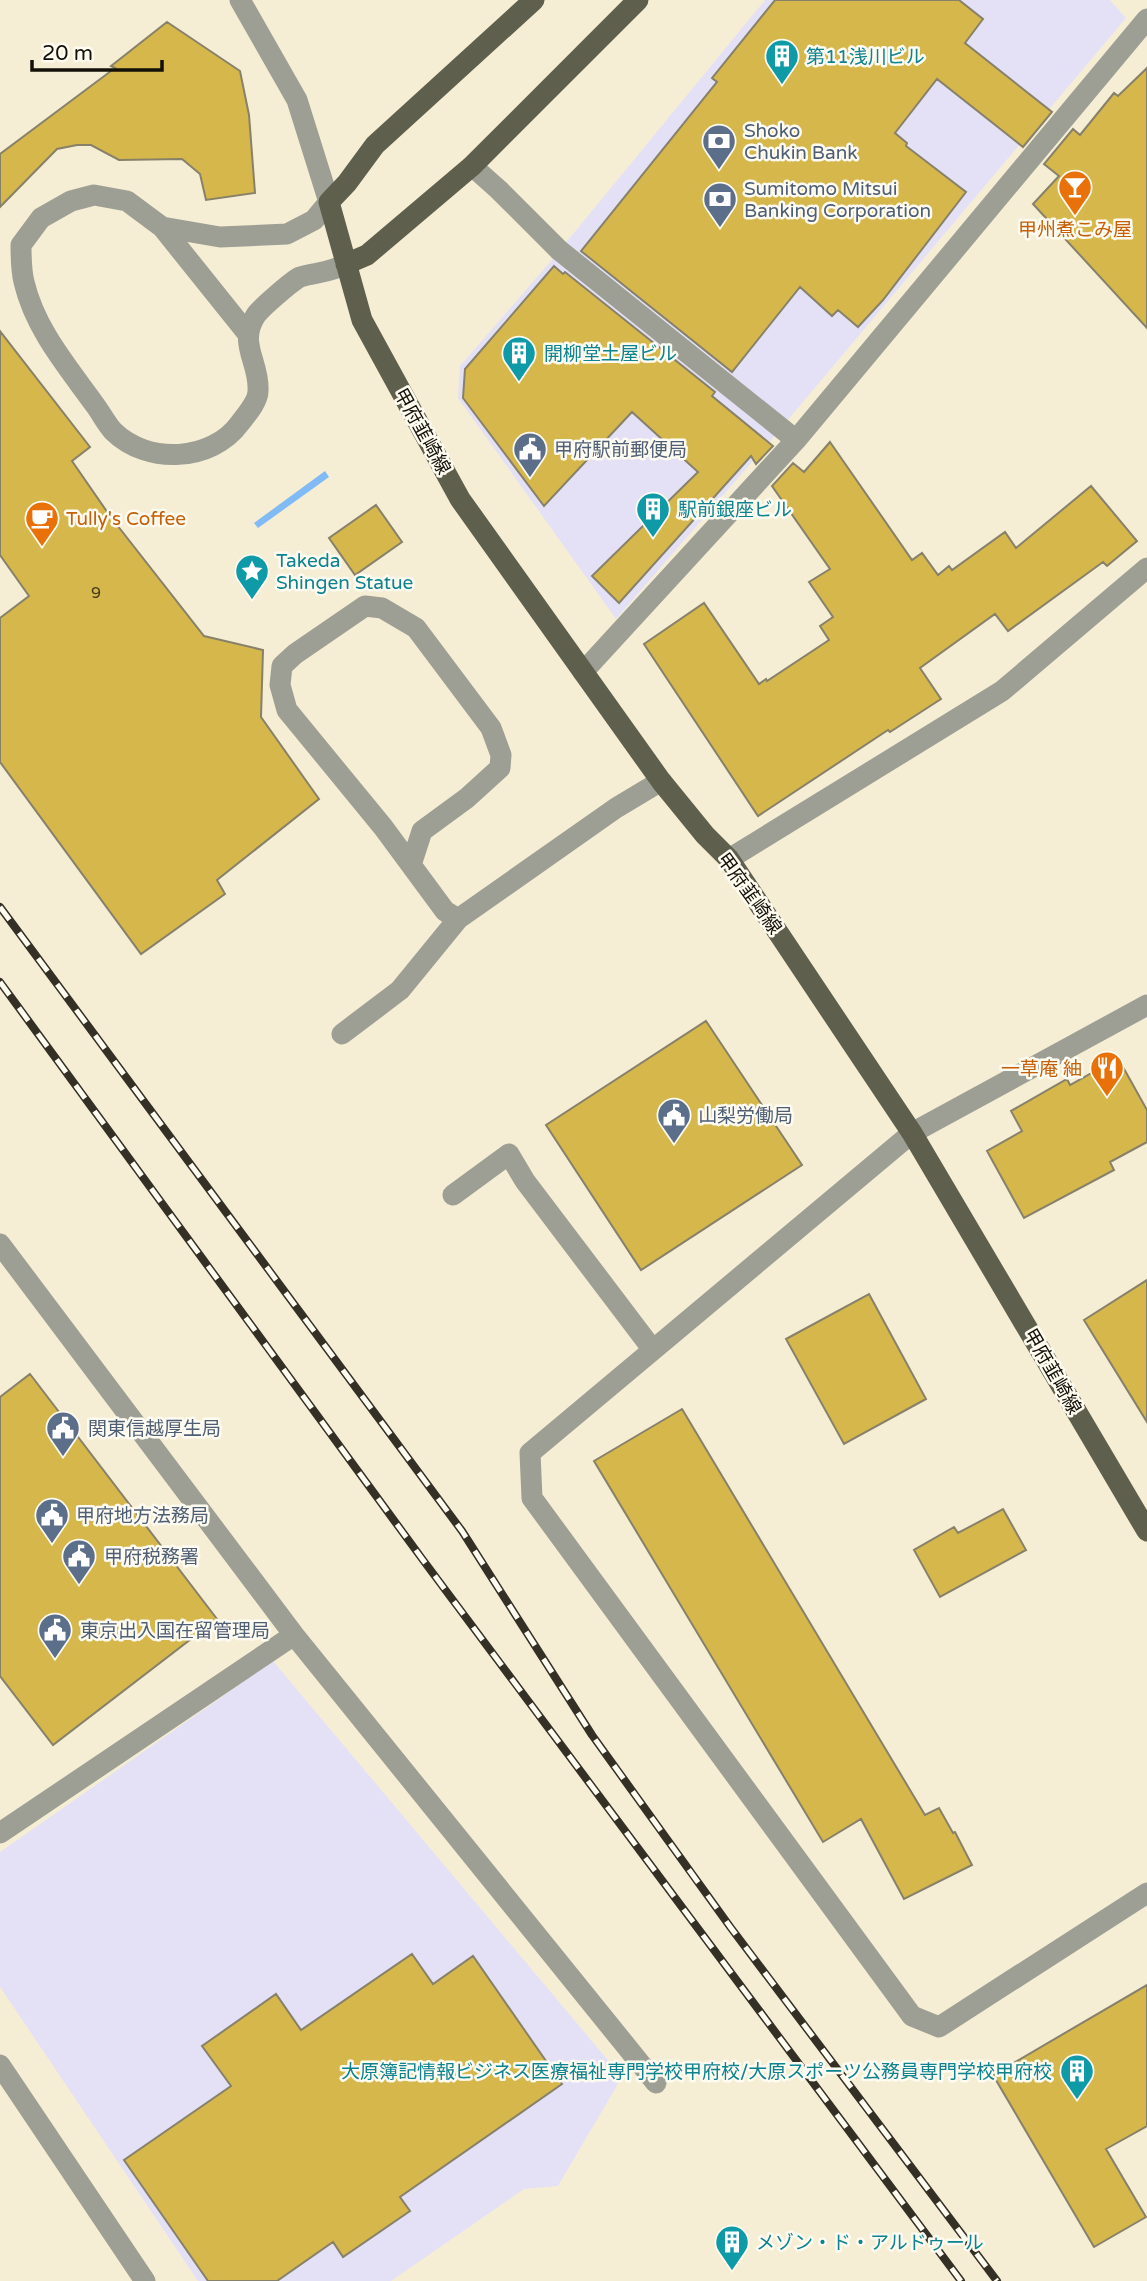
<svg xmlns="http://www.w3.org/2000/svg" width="1147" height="2281" viewBox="0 0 1147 2281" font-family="'Varela Round','Noto Sans JP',sans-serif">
  <rect width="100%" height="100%" fill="#f6eed4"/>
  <path fill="#e4e1f7" d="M765,0H1110L1126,18L771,440L616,619L458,398L460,366L550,262Z
    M273,1661L622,2077L558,2186L524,2189L391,2281H198L0,1987V1852Z"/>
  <path fill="#80bbf5" d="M325,471L329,477L258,528L254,523Z"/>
  <path fill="#d5b74c" stroke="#88816a" stroke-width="2" d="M775,0H959L983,19L965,43L1052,112L1023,147L937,79L895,133L907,143L906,146L966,192L883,300L858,327L838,310L832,316L800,287L732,372L581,251L717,82L712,78Z
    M167,22L240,71L249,115L255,193L206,200L200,174L182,159L119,160L91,145H77L57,149L0,207V154L115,68L111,66Z
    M1147,68V328L1033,204L1059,176L1044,164L1073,129L1080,135L1114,93L1118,96Z
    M554,266L563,274L565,272L715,392L712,396L773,446L756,464L751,456L619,603L592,576L698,472L632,412L544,506L463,398L465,369Z
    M0,331L90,447L72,461L110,516L204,636L263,650L261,717L319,799L217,880L225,894L141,954L0,762V618L29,596L0,555Z
    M830,442L912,560L922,553L938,575L949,566L952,570L1005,532L1016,548L1091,486L1137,541L1107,566L1103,562L1008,631L995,614L920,668L941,699L890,732L888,730L758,816L644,644L704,603L759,684L766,679L767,681L829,640L820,626L833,617L809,582L830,569L772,486L793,463L804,472Z
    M376,505L402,542L355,575L329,538Z
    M706,1021L802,1165L641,1270L546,1125Z
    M1118,1058L1147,1110V1142L1110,1162L1114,1170L1024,1218L987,1151L1022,1131L1011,1111L1067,1079L1070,1085Z
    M1147,1280V1422L1084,1320Z
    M869,1294L926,1399L844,1444L786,1339Z
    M30,1374L217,1619L53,1745L0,1676V1397Z
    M682,1409L925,1815L939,1808L953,1833L955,1832L972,1865L904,1899L861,1819L823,1842L594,1461Z
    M1003,1509L1026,1550L940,1597L914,1550L954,1527L958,1533Z
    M412,1954L433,1984L473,1956L562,2084L400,2197L410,2211L343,2257L333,2242L277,2281H208L124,2160L231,2086L202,2046L276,1994L301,2030Z
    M1147,1985V2126L1106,2149L1146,2217L1094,2247L993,2075Z"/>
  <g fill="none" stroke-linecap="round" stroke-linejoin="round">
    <path stroke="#9e9f94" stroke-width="21" d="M240,0L297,100L329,202L314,220L287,234L220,237L162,227L127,201L94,195L71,201L41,218L21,245C21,257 21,270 24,282C35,329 67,366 95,405C101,413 106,423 113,431C147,465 212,462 240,423C246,415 258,402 258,391C260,362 237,344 256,315C262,307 292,281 300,277C317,272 329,273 346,264
      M472,166L499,190L559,250L796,440
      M162,227L247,333
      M583,672L796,440L1147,19
      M729,859L1002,691L1147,568
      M411,865L422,831L467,798L500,768L501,755L491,728L416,628L382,608L365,606L295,654L282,666L280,685L287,710L383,827L445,911L458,919L616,808L661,781
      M1147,1005L912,1133L530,1453L532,1498L912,2016L939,2027L1147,1893
      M342,1034L400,990L458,919
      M453,1195L509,1154L525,1181L653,1350
      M0,1244L294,1635L656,2083
      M0,1833L294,1635
      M0,2065L145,2281"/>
    <path stroke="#5e5f4c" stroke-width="21" d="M534,0L375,145L347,183L329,202L362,320L460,499L661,781L705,835L729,859L912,1133L1147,1531
      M346,264L367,255L472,166L638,0"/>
    <g stroke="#343026" stroke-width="8">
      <path id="rail" d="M0,907L462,1531L592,1735L731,1928L997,2281
        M0,982L423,1560L961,2281"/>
    </g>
    <use href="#rail" stroke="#fefbf1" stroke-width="5" stroke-dasharray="16" stroke-linecap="butt"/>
  </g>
  <defs>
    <g id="building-pin" transform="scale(1.75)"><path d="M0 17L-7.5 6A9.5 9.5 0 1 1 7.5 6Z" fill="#0f9aa8" stroke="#fefbf1"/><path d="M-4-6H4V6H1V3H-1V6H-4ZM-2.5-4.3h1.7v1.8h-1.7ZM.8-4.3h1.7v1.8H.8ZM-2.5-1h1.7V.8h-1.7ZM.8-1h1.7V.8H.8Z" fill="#fff"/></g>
    <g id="bank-pin" transform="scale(1.75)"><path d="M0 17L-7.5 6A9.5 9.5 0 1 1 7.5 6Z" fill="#5c6f8a" stroke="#fefbf1"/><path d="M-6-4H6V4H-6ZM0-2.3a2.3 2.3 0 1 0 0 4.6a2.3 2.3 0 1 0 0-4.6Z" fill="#fff"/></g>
    <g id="bar-pin" transform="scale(1.75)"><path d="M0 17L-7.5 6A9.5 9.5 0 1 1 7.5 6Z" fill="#e8710a" stroke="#fefbf1"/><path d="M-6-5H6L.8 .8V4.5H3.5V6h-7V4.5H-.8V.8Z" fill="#fff"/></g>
    <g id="civic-pin" transform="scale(1.75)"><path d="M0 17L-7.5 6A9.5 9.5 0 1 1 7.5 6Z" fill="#5c6f8a" stroke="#fefbf1"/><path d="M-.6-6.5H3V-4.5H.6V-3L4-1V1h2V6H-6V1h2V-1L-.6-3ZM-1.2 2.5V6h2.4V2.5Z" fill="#fff"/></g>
    <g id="cafe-pin" transform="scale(1.75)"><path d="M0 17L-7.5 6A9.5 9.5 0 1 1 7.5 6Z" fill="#e8710a" stroke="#fefbf1"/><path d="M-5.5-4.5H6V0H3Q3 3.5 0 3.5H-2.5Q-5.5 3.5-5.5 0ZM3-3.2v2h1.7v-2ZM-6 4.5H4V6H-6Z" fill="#fff"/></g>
    <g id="sight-pin" transform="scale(1.75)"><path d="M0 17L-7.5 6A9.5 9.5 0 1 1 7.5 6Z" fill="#0f9aa8" stroke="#fefbf1"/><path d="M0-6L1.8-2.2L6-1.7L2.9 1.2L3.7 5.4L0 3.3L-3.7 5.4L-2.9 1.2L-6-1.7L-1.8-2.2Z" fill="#fff"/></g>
    <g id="restaurant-pin" transform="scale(1.75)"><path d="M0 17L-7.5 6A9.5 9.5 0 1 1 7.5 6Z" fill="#e8710a" stroke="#fefbf1"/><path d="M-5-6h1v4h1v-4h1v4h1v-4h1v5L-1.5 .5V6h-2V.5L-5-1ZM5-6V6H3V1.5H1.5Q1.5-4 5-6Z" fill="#fff"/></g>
  </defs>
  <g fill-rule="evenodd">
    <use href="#building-pin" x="782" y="56"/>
    <use href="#bank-pin" x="719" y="141"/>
    <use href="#bar-pin" x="1075" y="187"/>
    <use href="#bank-pin" x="720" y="199"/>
    <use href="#building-pin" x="519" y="353"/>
    <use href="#civic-pin" x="530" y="449"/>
    <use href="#building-pin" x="653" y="509"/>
    <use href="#cafe-pin" x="42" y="518"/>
    <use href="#sight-pin" x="252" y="571"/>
    <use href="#restaurant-pin" x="1107" y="1068"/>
    <use href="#civic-pin" x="674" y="1115"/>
    <use href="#civic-pin" x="63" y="1428"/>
    <use href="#civic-pin" x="52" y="1515"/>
    <use href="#civic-pin" x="79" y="1556"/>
    <use href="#civic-pin" x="55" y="1630"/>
    <use href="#building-pin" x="1077" y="2071"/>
    <use href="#building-pin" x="732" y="2242"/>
  </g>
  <g text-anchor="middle" stroke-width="5" stroke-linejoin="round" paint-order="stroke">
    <g font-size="16" fill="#443a19">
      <text x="96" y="598">9</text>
    </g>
    <g font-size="19" fill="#0d838f" stroke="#fefbf1" text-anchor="start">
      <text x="806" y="63">第11浅川ビル</text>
      <text x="544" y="360">開柳堂土屋ビル</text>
      <text x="678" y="516">駅前銀座ビル</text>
      <text x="276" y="567">Takeda<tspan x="276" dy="22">Shingen Statue</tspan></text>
      <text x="1052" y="2078" text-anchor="end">大原簿記情報ビジネス医療福祉専門学校甲府校/大原スポーツ公務員専門学校甲府校</text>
      <text x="756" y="2249">メゾン・ド・アルドゥール</text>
    </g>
    <g font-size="19" fill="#4e5e75" stroke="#fefbf1" text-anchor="start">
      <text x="744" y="137">Shoko<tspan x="744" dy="22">Chukin Bank</tspan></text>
      <text x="744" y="195">Sumitomo Mitsui<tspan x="744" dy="22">Banking Corporation</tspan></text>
      <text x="554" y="456">甲府駅前郵便局</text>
      <text x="698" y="1122">山梨労働局</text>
      <text x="88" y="1435">関東信越厚生局</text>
      <text x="76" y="1522">甲府地方法務局</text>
      <text x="104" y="1563">甲府税務署</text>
      <text x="80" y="1637">東京出入国在留管理局</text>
    </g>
    <g font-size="19" fill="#c56008" stroke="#fefbf1">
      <text x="1075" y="236">甲州煮こみ屋</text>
      <text x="66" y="525" text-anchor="start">Tully's Coffee</text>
      <text x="1082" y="1075" text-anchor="end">一草庵 紬</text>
    </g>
    <g font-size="19" fill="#131008" stroke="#fefbf1">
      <text transform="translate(423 431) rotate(61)" y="7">甲府韮崎線</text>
      <text transform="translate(750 893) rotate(54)" y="7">甲府韮崎線</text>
      <text transform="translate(1053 1371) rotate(60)" y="7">甲府韮崎線</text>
    </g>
  </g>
  <path d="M32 60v10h130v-10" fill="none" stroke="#131008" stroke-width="3.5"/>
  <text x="42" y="60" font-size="21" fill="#131008" stroke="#fefbf1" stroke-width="5" paint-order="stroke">20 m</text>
</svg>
